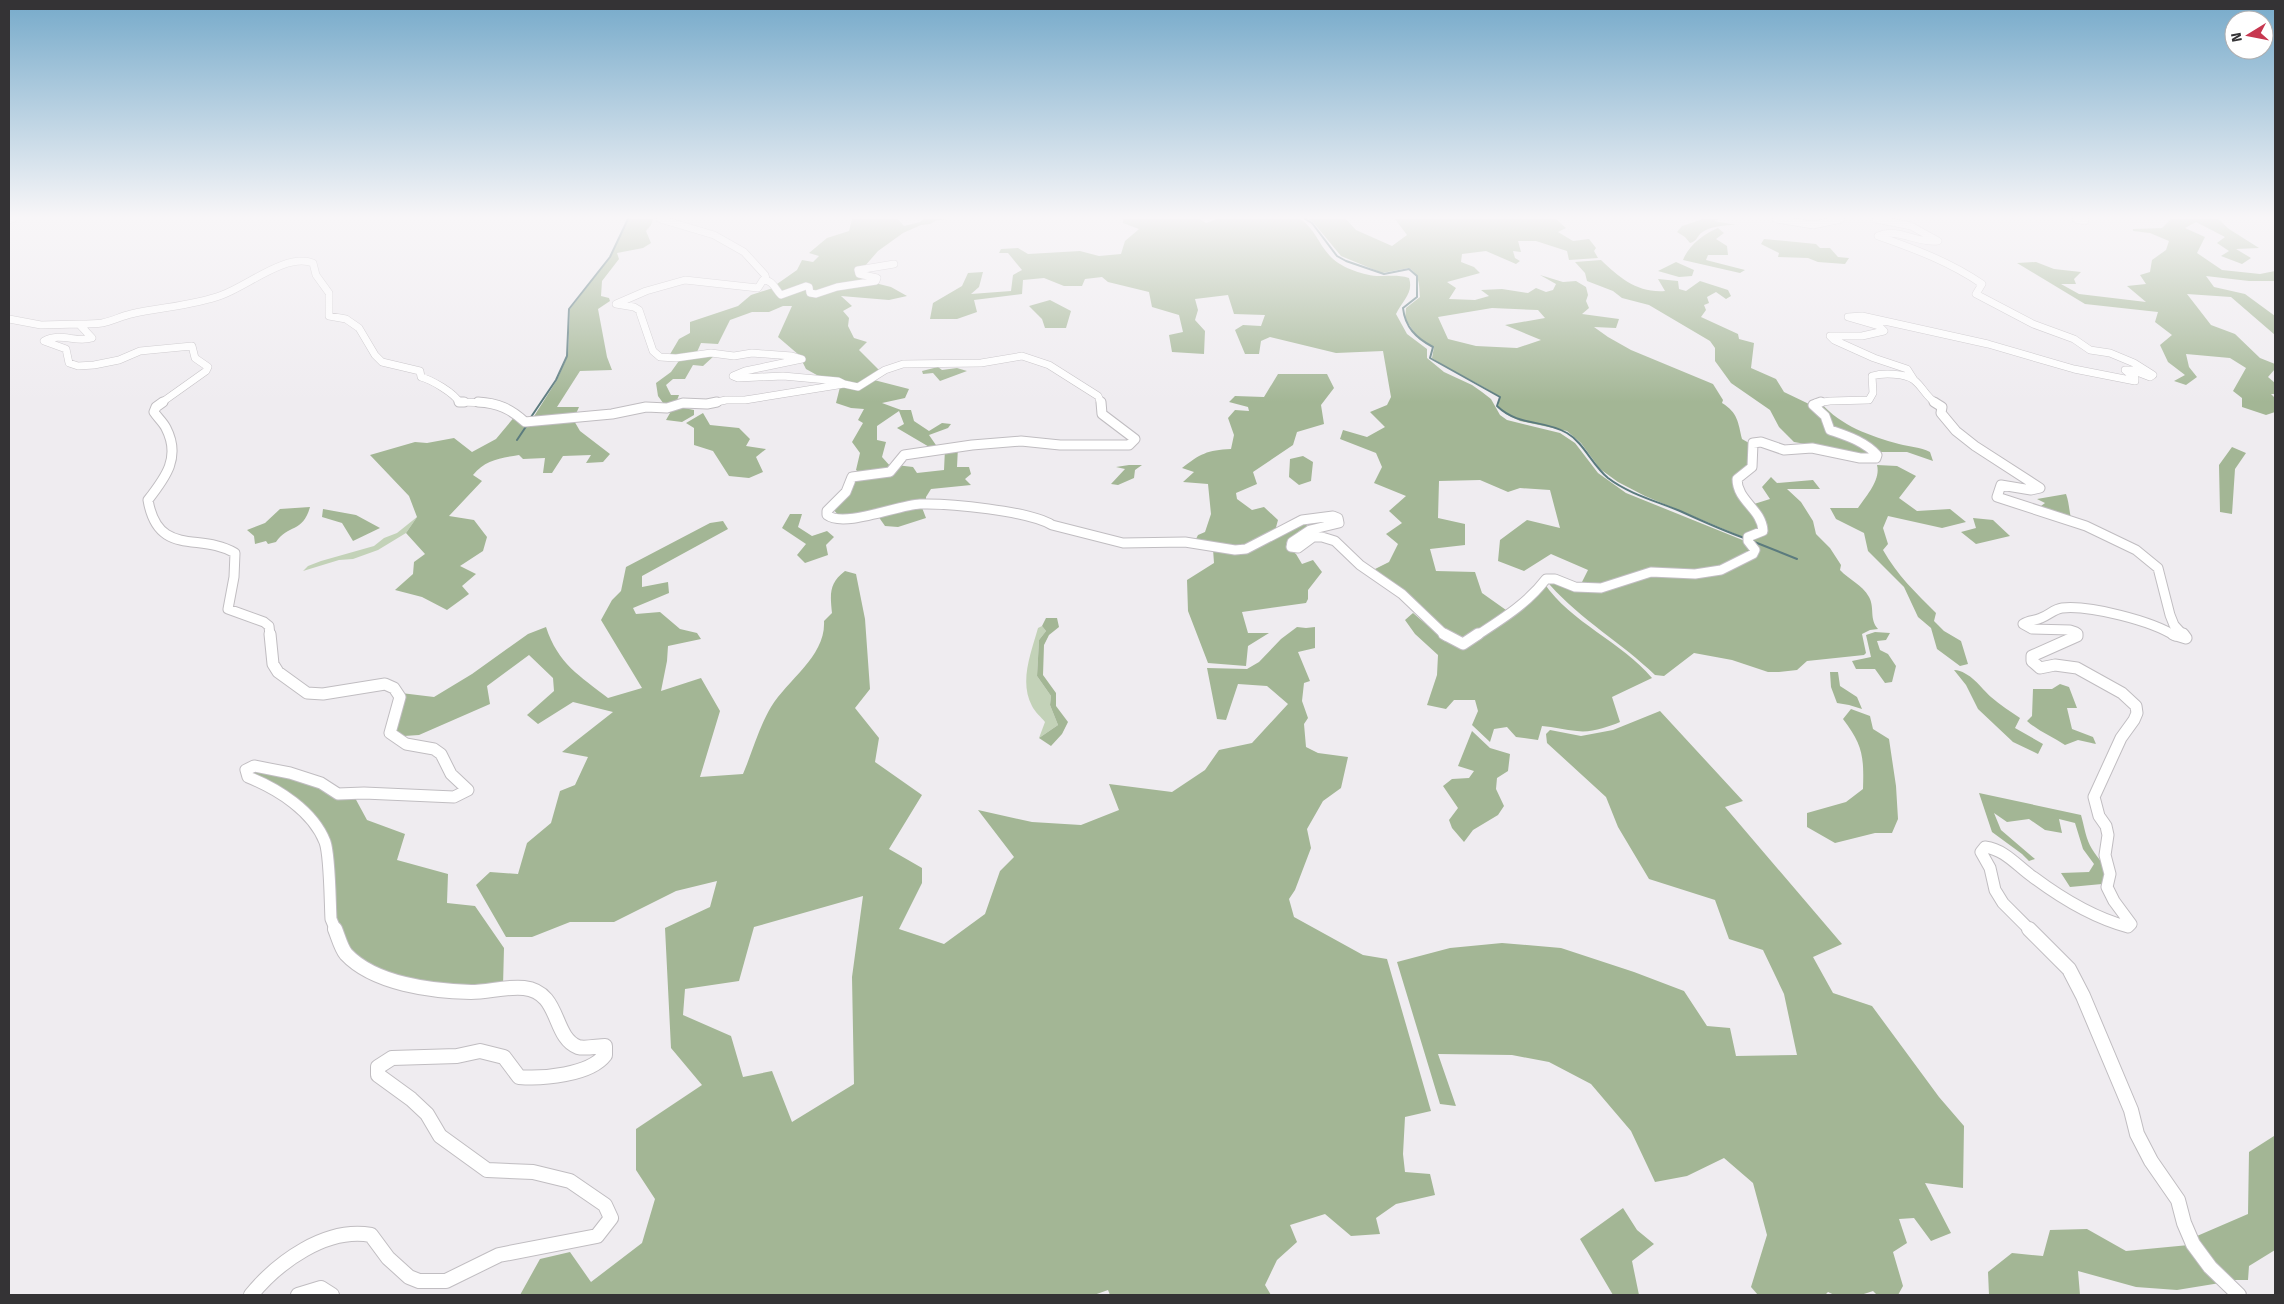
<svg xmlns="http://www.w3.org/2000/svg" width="2284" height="1304" viewBox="0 0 2284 1304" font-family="'Fira Sans',sans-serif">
  <rect width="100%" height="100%" fill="#efecf0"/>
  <path fill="#c3d2b8" d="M417,517L406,533L378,550L353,559L339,560L303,571L308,566L321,561L374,546L384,538L397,533Z
    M1042,626L1046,631L1039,640L1037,676L1051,696L1050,705L1058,725L1039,738L1045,722C1041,717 1035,712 1032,706C1019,682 1031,653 1038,628Z"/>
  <path fill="#a3b695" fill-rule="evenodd" d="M629,219H653L651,225L646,231L651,243L643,248L617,253L619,259L602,281L601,296L609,298L610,301L598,309L607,357L612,370L580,371L557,407H579L575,416L531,421L557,380L568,355L570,309L611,256L615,245Z
    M852,219H898L904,226L920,222L924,219H949L937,220L930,224L921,225L903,233L878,251L864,267L857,269L872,278L813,291L811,286L781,291L777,284L797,270L802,260L813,262L819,256L809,253L827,238L849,231Z
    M1123,219H1200L1206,223L1217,219H1300C1315,228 1319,246 1332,258C1342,268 1367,277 1382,276C1392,276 1399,275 1409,278C1414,293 1402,301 1396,314L1407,334L1427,349V358L1444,372L1472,385L1482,392L1491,399L1500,415L1507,420L1560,433L1575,443L1598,473L1626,493L1745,541L1752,550L1751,552L1708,571H1649L1610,584L1580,586L1588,570L1551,554L1524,571L1498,561L1500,540L1527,520L1560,528L1550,490L1520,488L1508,492L1480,480L1439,481L1438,518L1465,524V545L1430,549L1436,571L1475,572L1482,593L1506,610L1467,639L1453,638L1375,569L1389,562L1398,544L1386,534L1402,523L1389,511L1406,496L1374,483L1382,467L1376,453L1340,439L1343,430L1367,437L1385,427L1370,412L1387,405L1391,397L1383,351L1336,353L1270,337L1261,341L1259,354H1245L1235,330L1243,325L1261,326L1265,315L1234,314L1228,295L1195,299L1198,310L1195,320L1205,331L1204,354L1172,352L1169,335L1183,332L1179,315L1152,307L1149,292L1108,282L1102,277L1085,279L1082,286H1064L1044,278L1023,280L1022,294L974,300L977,312L957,319H930L933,303L962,286L968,273L983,272L979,287L971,294L1011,291L1013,275L1022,270L1008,253H999L1001,249L1018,248L1028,254L1080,251L1099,256L1121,254L1125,241L1139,229L1123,223Z
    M1308,219H1346L1356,230L1392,246L1407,235L1395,219H1556L1566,228L1558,232L1573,241L1589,239L1596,248L1594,251L1598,258L1569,260L1567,251L1536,241H1518L1521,252L1513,251L1515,258L1520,261L1516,264L1486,251L1462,254L1461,262L1474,267L1480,273L1447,282L1456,288L1449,299L1475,300L1489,296L1481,290L1502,289L1528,293L1536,288L1546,292L1553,290L1556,284L1540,275L1563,282L1576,281L1586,287L1588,295L1586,301L1589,308L1582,314L1619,319L1616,328L1594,327L1608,337L1631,350L1713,384L1723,400L1722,403C1738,413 1738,422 1742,439L1749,443L1751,464L1734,487L1736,494L1749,504L1761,529L1745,538L1645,496L1618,482L1600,469L1581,443L1567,431L1520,421L1506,414L1498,406L1500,397C1478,382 1453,373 1432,358L1434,347L1419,339L1405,319L1406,308L1420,297C1419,285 1420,275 1409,268L1382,273L1341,256L1313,222ZM1492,308L1538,310L1545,318L1505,325L1541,340L1517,348L1476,346L1448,339L1438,317Z
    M1703,219H1719L1714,221L1736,225C1725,225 1710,226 1701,233C1696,238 1697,241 1690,243L1685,237L1677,232L1682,226Z
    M2171,219H2218L2229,229L2259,248L2236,249L2251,258L2242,264L2221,256L2229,251L2217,243L2225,237L2196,222L2185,228L2205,237L2197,253L2222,270L2260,274L2275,271V281H2249L2206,276L2214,287L2245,294L2275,316V335L2231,297L2187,294L2211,325L2235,334L2260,358L2275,364V369L2268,377L2275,383V394H2271L2275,398V412L2266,415L2242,407V398L2233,391L2246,368L2230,358L2186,354L2189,367L2197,377L2186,385L2174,381L2185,375L2168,362L2160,345L2172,335L2155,322L2158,312L2085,304L2017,263L2036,262L2054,269L2081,272L2074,279L2076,284H2061L2079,294L2146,302L2127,286L2146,284L2140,275L2150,272L2152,260L2166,250L2169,241L2150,233L2133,231V229L2162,228Z
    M1718,228L1724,233L1716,239L1727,246L1728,255H1708L1706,260L1745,270L1740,273L1683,260C1688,246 1705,233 1718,228Z
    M1764,239L1816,244L1820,248H1830L1838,257L1849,258L1845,264L1818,262L1808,258L1778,257L1779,253L1761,244Z
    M1601,260C1620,278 1637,293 1665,291L1658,279L1678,281L1679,289L1686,291L1700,281L1728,290L1731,296L1726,299L1716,292L1707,297L1709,303L1704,305L1706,310L1701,317L1738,334L1739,339L1754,343L1751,368L1776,379L1784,392L1809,404L1846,436L1873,455L1860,457L1852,452L1794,442L1779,427L1770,410L1731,383L1715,361V348L1710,341L1649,305L1622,298L1613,291L1587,281L1585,273L1575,262Z
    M1676,262L1694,270L1692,276L1679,277L1658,271Z
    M875,283L891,287L907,296L889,300L841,296L852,306L843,311L849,318L848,326L854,338L867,342L859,350L879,370L854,386L824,379L806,369L799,355L778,337L792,306H783L769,312H752L730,320L718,344L701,343L697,352L669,356L679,339L690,333V322L738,306L751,295L773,288L778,296L807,288L808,294Z
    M1050,300L1071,311L1066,328H1045L1042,319L1029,306Z
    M715,355L703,366L693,365L685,379H673L666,385L671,395H679L676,403L666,407L658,396L656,383L671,372L681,358Z
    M938,367L942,370L957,368L967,371L940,381L933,373L923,374L922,371Z
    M1278,374H1327L1334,388L1321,405L1324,424L1297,432L1293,445L1253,472L1257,484L1236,493L1237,499L1252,510L1264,507L1278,520L1275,531L1242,547L1195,541L1198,535L1205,532L1211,514L1208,484L1183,482L1194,472L1182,468C1200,454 1207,450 1231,449L1234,435L1228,418L1235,410L1249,411L1248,407L1229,402L1235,396L1264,397Z
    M874,380L909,389L905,398L882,403L901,410H911L914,421L929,431L942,423L951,424L948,428L929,435L938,448H931L897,428L904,424L899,411L877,426V440L886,442L882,457L891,467L861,474L856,470L860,453L852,442L863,423L858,420L864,409L851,408L836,403L840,387C853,388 864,389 874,380Z
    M1821,403C1841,426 1870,436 1899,444C1910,447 1920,447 1930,452L1933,461L1907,452H1877L1831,428L1820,409Z
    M688,404L684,408L694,410V415L682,422L666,420L670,413L666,409Z
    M703,413L710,425L739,428L750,439L746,446L766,449L756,457L763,472L749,478L729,476L713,451L694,445V428L686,423Z
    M516,415L518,421L573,419L580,431L610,454L603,462L586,463L591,455L563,456L552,473H543L545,458L523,459L519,455C500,458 485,460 473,475L482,481L449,516L474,520L487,537L483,551L460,566L476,574L462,586L469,594L447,610L422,597L395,590L413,574L414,562L425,554L406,533L417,517L409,496L370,455L415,442L427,443L454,438L472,452L496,439Z
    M958,447L957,467H969L971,474L965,479L971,485L931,489L926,497V501L840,517L832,508L855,477H875L896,465L913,467L917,473L944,470L945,449Z
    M2232,447L2246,453L2235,469L2232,514L2220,512L2219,465Z
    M1303,456L1313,462L1311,481L1299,485L1289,477L1290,459Z
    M1129,465H1142L1135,470L1134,478L1118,485L1111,484L1125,469L1116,467Z
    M1877,465L1897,466L1916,476L1899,498L1917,511L1950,509L1966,522L1942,528L1888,516L1883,528L1888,544L1883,550C1897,575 1916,593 1936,613L1934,621L1944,631L1961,641L1968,664L1960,666L1937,649L1931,628L1918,617L1904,587L1868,551L1864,533L1836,519L1830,508H1858C1866,496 1881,480 1877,465Z
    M1771,477L1777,483L1813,480L1820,489H1787L1801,502L1813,521L1816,534L1830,548L1841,565L1840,570C1849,580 1862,584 1869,597C1875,608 1869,619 1878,629L1870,630L1862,634L1866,653L1864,655L1807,661L1797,670L1779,672H1768L1732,660L1694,653L1664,676L1655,675C1622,643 1581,620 1550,585L1549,581L1576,589L1648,575L1686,577L1756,556L1759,552L1752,540L1768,530L1767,523L1754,504L1770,499L1762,487Z
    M2066,494C2069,502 2069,510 2071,518L2041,506L2045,503L2037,499Z
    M921,505L926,518L898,527L885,526L878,516Z
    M310,507C303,533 288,524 276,542L268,544L266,541L255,544L254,536L247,530L265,523L280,509Z
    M323,509L356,515L380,528L353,541L342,523L322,517Z
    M790,514H802L798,527L812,536L827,531L834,537L826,545L828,555L805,563L797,555L806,544L782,528Z
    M1973,518L1993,520L2010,536L1976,544L1961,532L1976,528Z
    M723,521L728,529L642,576V587L668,582L669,593L633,608L636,614L660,612L680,629L697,633L701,639L668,646L667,661L661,691L701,678L720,711L700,777L743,774C752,753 759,727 771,707C788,679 826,656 824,621L832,613C830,594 829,583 845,571L856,574L865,619L870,689L855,708L879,738L875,762L922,795L889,849L922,868V883L899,929L944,944L985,914L1000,871L1014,857L978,810L1032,822L1081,825L1119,810L1109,784L1172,792L1205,770L1219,750L1252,743L1288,704L1267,686L1238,684L1226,720L1217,719L1207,668L1247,669L1259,662L1281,639L1297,627L1306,628L1315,627V648L1298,652L1310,681L1304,683L1302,701L1308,718L1304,724L1306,747L1318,753L1348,757L1341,788L1323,801L1307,829L1311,848L1295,890L1289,899L1294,917L1363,955L1387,959L1431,1111L1405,1117L1403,1154L1405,1172L1430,1174L1435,1195L1396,1204L1376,1218L1380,1234L1351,1236L1325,1214L1290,1225L1297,1242L1277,1260L1265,1285L1271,1295H1110L1108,1290L1094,1295H520L540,1259L570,1252L591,1282L642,1243L655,1199L636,1170V1129L702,1085L671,1048L665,928L710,907L717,881L676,891L614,922H570L532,937H506L476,885L490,872L518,874L527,843L551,823L560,791L575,785L588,757L562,752L613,712L573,702L538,724L527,715L554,691L553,678L529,655L487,686L490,704L419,735L404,736L395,730L401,693L434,697L472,674L528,634L546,627C558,664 580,676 608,698L642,688L601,620L612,600L621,591L626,567L710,523ZM863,896L852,977L854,1084L792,1122L772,1071L743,1077L731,1036L683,1015L685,989L739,981L754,927Z
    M1303,521L1308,527L1299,531L1286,543L1287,547L1296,554L1302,564L1313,560L1322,572L1308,590V599L1306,603L1242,612L1248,633H1269L1248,646L1246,666L1208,663L1188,611L1187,580L1214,563L1213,549L1234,552Z
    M1544,583C1571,623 1621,641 1652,678L1612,697L1620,722C1608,727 1591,733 1577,731C1565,730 1554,727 1542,726L1538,740L1516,737L1507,727L1494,729L1490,742L1472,725L1478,711L1475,700H1454L1446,709L1427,705L1437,675L1438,655L1415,634L1405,620L1413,613L1435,632L1461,646Z
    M1046,618H1057L1059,627L1049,635L1044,645L1043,675L1056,693V706L1068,722L1062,734L1051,746L1039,738L1058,725L1050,705L1051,696L1037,676L1039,640L1046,631L1042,626Z
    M1875,632L1890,633L1886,640L1877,641L1880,650L1888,654L1896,666L1892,682L1885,683L1875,669H1856L1852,661L1871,657L1866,635Z
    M1954,670C1970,671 1981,688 1991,697C2000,705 2011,712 2020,718L2015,728L2043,744L2038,754L2013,742L1978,709L1966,685Z
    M1830,672H1838L1840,686L1857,697L1862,709L1849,705L1837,703L1831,687Z
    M2060,684L2069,687L2077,708H2067L2072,729L2093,737L2096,744L2078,740L2065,745C2053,737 2038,731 2027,721L2032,716L2033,689H2052Z
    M1851,709L1870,716L1873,729L1889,739L1896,786L1898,819L1892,833H1875L1835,843L1807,827V813L1846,802L1863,789C1864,757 1863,745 1843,719Z
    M1660,711L1743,801L1725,807L1842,944L1813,957L1833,993L1872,1006L1939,1097L1964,1126L1963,1188L1925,1183L1951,1233L1931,1241L1914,1218L1899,1219L1907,1243L1893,1252L1903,1286L1898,1295H1877L1873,1291C1860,1296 1841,1299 1828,1292L1825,1295H1758L1751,1287L1767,1235L1753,1183L1724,1158L1687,1176L1655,1182L1631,1131L1591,1084L1549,1062L1512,1055L1438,1054L1456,1106L1440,1104L1397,962L1450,948L1502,943L1561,948L1634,972L1684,991L1707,1026L1730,1028L1736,1056L1797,1055L1784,994L1763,950L1729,939L1715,900L1649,879L1618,827L1606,797L1547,743L1546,734L1550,730L1581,736L1613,730Z
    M1472,731L1490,748L1510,754L1508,771L1497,778L1496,789L1504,806L1498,815L1473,830L1464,842L1452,828L1449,820L1458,808L1443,786L1452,779L1469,778L1474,771L1458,766Z
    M254,769L354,796L367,820L405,834L397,860L448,874L447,903L475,906L504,948L503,986H427L379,971L353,955L336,918L322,827L250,776Z
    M1979,793L2081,815C2084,825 2086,840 2092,849C2101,864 2109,864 2102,884L2070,887L2061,873L2089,872L2094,864L2083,849L2075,823L2059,819L2062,833L2045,830L2029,819L2007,822L1994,813L2001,830L2035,859L2029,861L2022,854L1992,832Z
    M2274,1136L2275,1250L2249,1266L2248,1280H2231L2209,1259L2197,1236L2248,1214L2249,1152Z
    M1623,1208L1637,1230L1654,1244L1632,1261L1639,1295H1613L1580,1239Z
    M2087,1229L2126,1251L2189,1245L2220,1283L2177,1290L2136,1287L2078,1271L2080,1295H1989L1988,1272L2012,1253L2043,1256L2050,1230Z"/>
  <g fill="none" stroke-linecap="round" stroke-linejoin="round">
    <path stroke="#5b7b7e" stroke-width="2" d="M1305,219L1312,223L1337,256L1346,261L1384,274L1409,269L1417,276V297L1403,308C1405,327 1416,338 1433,347L1430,358L1500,397L1497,406C1519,427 1543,419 1567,433C1584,443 1592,465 1608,478C1629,494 1656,501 1680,511C1702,521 1724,531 1747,539
      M529,420L556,380L567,356L569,309L610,257L628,219
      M517,440L527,425
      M1752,541L1797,559"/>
    <g stroke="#c0bdc1" stroke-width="8">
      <path id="minor-far3" d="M660,219L714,235L744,252L765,275L766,279
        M1776,219L1813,225L1841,219
        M1876,219L1911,226L1938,241C1917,244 1898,227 1878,236C1915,249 1950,262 1982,284L1976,294L2033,324L2074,339L2090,350L2110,353L2134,363L2153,375L2150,377L2132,370H2125L2135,378V381L2074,369L1988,344L1862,316L1848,317L1879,326L1884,331L1862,336H1830L1834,340L1874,358L1907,369L1914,380
        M2076,219L2085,221
        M9,220L12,219
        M9,319L41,325L79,324L92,338C76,343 60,332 44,341L66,349L69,363L78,366L94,365L119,360L140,351L192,346L195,358L208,367L206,371L161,403
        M79,324C86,324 95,324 102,323C112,321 122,316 131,314C161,307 193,306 222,295C249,285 286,253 313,263L316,275L329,293V316L346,319L359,328L375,355L382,362L420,371L421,377C432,380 454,393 459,402L491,403
        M844,384L858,387L885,370L903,364L981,363L1022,356L1049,365L1098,396L1101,403
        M712,403L726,400H745L844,384L838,381L783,376L738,378L733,376L745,371L802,359L792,356L752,353L734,356L711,353L676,358L660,357L653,351L639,310L634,307L616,304L646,291L685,280L758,288L763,280C773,280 775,289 781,295L806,286L809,287L810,293L816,294L837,287L876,281L877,278L859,274L858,270L894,264
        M1816,403L1830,401L1869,400L1873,393L1872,376C1882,373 1905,373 1914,380C1923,387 1926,397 1936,403"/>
    </g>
    <g stroke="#c0bdc1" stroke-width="11">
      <path id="minor-far2" d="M163,402L156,407L154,412C158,418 163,422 166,428C181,457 166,477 148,500C158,558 200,532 235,553L234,577L228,609L264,622L269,626L270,636
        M459,402H464
        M478,402C498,403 511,409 525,422L612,414L646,407L667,408L683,403L707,404L717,402
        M1101,402L1102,414L1135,439L1129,445H1060L1021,441L972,445L904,455L890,472L852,477L846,492L827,511V515C844,528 898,505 920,504C949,503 1029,511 1052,525L1123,543L1185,542L1235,550L1246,549L1302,520L1333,516L1338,518L1339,523L1310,530L1292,542L1291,547L1298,548L1313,537H1322L1335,541L1360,565L1402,594L1446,636
        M1934,402L1942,407L1941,413L1956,431L1975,446L2040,488L2031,490L2001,485L1997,497L2086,526L2136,550L2158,568L2170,615L2174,625L2184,636
        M1476,636C1502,619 1527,604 1546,579H1555L1575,587L1601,588L1651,572L1695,574L1721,570L1753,554L1755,550L1748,541V537L1763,531C1762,509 1737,501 1737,479L1752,467L1753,443L1761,442L1784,450L1812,448L1860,458H1876L1877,455C1864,441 1847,436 1830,430L1825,416L1813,405L1821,402
        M2077,636L2076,632L2070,630L2032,629L2023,624C2029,620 2035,621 2041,618C2049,615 2054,609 2062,608C2090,605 2152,621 2175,636"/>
    </g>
    <g stroke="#c0bdc1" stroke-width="13">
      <path id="minor-far1" d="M270,634L273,664L278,672L307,693L323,694L385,684L394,688L400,697L390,733L406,744L434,749L441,754L451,774L468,790L454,797L364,793L338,794L321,783L290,773L254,766L246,770L248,777C278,789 313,811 325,842C330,856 330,902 331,919L336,931
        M1444,634L1463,644L1478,634
        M2173,634L2186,638L2183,634
        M2031,931L2003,903L1995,890L1990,868L1981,852L1985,847C2006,850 2017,866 2033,877C2061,898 2094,918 2128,927L2131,924L2114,901L2107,887L2110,874L2105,855L2108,835L2106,826L2099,816L2094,797L2121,738L2134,720L2137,713L2136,706L2122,693L2077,668L2055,665L2040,668L2032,661V656L2077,636V634"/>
    </g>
    <g stroke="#c0bdc1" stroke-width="16">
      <path id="minor" d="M2029,929L2069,969L2083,996L2131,1110L2137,1134L2151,1161L2178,1200L2184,1223L2193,1244L2210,1267L2239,1295
        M251,1295C278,1262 326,1227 371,1235L388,1258L409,1277L419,1281H446L499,1255L597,1236L611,1218L605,1205L570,1181L533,1172L487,1170L440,1136L427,1114L411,1099L378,1075V1067L392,1058L457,1056L480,1051L504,1057L519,1077C542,1079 590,1075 605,1055V1046C598,1046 585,1049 578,1047C552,1037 561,992 524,988C507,986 488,992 471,992C432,991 374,984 346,954C341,948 338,936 335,929
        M298,1295L321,1288L332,1295"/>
    </g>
    <use href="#minor-far3" stroke="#fff" stroke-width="7"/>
    <use href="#minor-far2" stroke="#fff" stroke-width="9"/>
    <use href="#minor-far1" stroke="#fff" stroke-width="11"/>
    <use href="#minor" stroke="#fff" stroke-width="14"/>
  </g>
  <linearGradient id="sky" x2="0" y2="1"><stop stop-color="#76aaca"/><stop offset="0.54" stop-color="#f8f6f8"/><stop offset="1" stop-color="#f8f6f8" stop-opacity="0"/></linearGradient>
  <rect width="2284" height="402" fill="url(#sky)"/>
  <rect width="2284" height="1304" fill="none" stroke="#343335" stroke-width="20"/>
  <g transform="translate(2249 35) rotate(260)"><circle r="24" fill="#ffffff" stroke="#aeadae"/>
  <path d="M0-4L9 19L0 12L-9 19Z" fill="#c7374f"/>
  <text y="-8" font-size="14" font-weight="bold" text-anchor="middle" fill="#343335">N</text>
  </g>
</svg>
